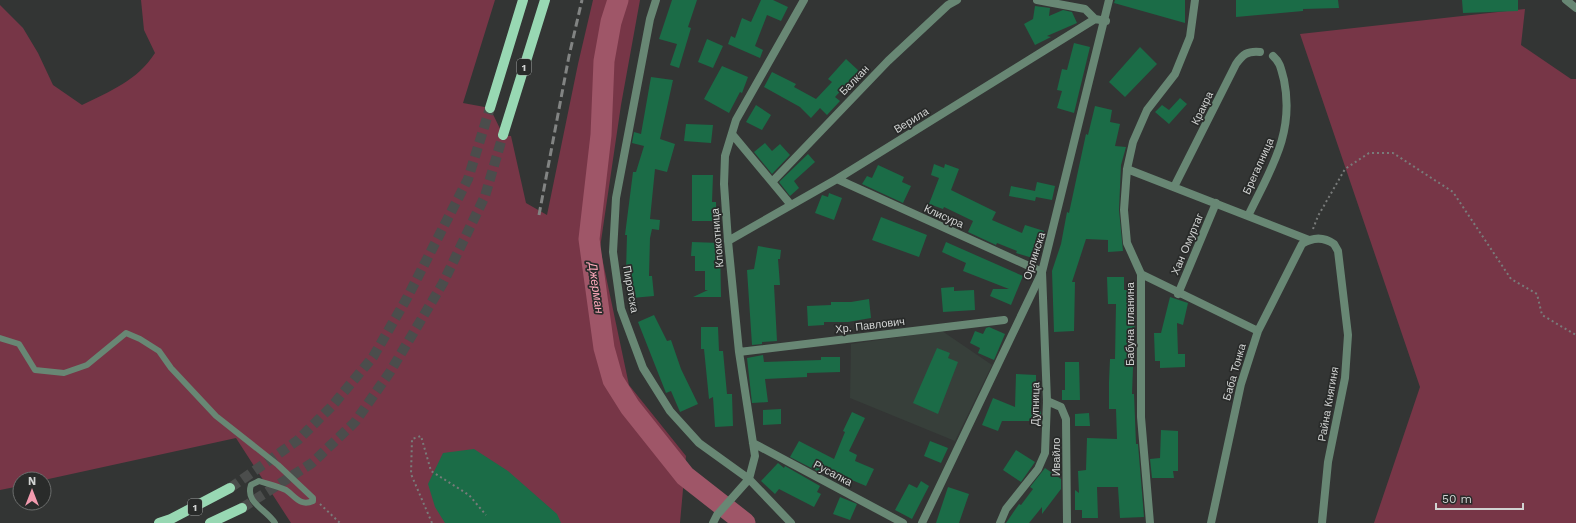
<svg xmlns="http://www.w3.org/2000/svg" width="1576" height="523" viewBox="0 0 1576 523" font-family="'Work Sans',sans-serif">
  <rect width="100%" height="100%" fill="#333534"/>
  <path fill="#373f3a" d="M942,331L992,365L955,441L850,398L851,344Z"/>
  <path fill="#773647" d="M141,0H495L463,103L490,108L503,135L511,136L526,203L547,215L578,64L593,0H640L621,105L600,248L629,385L686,456L680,523H291L236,438L44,480L20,479V486L0,490V5L23,28L38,53L53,85L82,105C110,91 137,81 155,53L144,30Z
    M1525,9L1521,45L1571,79H1576V523H1374L1420,387L1300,34Z"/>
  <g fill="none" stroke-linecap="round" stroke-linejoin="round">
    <path stroke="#9f5668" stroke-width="21" d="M618,0L611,22L604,61L601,135L589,239L604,348L613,380L630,407L685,476L745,523"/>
  </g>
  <path fill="#1b6c47" d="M672,0H697L688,27L691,28L679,68L670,65L677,44L659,39Z
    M761,0H773L788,7L781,21L767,15L755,46L763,50L760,58L728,44L731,36L735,38L742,18L751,22Z
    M1115,0H1185V23L1114,3Z
    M1236,0H1338L1339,8L1303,9V11L1236,17Z
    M1462,0H1518V11L1463,13Z
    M1035,6L1050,8L1049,16L1063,10L1072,12L1077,23L1047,36L1051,37L1035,45L1024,24L1033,19Z
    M707,39L723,46L713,68L698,62Z
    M1074,43L1090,47L1074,113L1057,108L1062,91L1057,90L1062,69L1067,70Z
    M1140,47L1157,64L1125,97L1109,82Z
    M846,59L859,71L835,97L840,101L827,115L820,108L811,118L800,107L764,87L772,72L796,84L794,87L816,99L832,82L828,79Z
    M722,66L748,77L742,93L740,92L729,113L704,99Z
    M651,77L673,80L660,139L675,144L667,172L655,169L650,219L660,220L659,230L652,229L650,238L649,276H652L654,296L632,298L629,271H626L627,235H625L633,172H636L644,146L632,143L634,132L641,134Z
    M1180,98L1187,104L1169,124L1155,112L1162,105L1169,110Z
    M756,105L771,115L762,130L746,122Z
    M1095,106L1112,110L1110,122L1120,124L1115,146L1126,147L1121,165L1119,210L1123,251L1108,252V240L1086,239L1072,282H1075L1074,331L1054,332L1052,271L1061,244L1067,212L1069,213L1086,134L1088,135Z
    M686,124L713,125L711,143L684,141Z
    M765,143L772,151L780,144L790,155L772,174L754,152Z
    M808,154L815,162L794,181L799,188L790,196L779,182Z
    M934,164L944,168L945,164L959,169L951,190L996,212L992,220L1022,233L1025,225L1044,231L1036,259L1016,253L1017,251L997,243L996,245L968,232L973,221L944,207L943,209L929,204L939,178L931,175Z
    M878,165L904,177L902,182L911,186L903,203L862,184L867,176L872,178Z
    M692,175H713L712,202H716V221H692Z
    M1037,182L1055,186L1052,200L1036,197L1035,201L1009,196L1011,186L1035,191Z
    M829,193L842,198L834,220L815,213L822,195L828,197Z
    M881,217L927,235L919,257L872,240Z
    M692,242L720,243L721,297H693L708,290H705V271H695V256H691Z
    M946,242L1023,276L1011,305L990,296L993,289H1009L963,271L966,263L942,252Z
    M758,246L781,250L780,259H778L780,285H774L777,341L762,342V344L752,345L747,270L754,269Z
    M1107,277H1124V290H1130L1131,315H1135L1132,394H1134L1136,444H1138L1144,517L1120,518L1118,487H1097L1098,518H1082V510H1075V490L1079,493L1078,471L1086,470L1087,438L1117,439L1116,409H1109V382L1110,359H1115L1116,304H1108Z
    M954,287V291L974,290L975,310L943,312L941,288Z
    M1170,297L1188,303L1183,325L1177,323L1178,354H1185V367L1160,368V361H1155L1154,333H1161Z
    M869,299L871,318L848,322H824V325L808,326L807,306L831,305V302H851Z
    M654,315L667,341L671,340L681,369L698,404L680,412L671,391L666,393L638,322Z
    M701,327H718L719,351H723L727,394H732L733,426L715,427L713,397L709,399L704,349H701Z
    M989,327L1005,334L994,360L978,353L980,348L970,343L975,331L983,334L986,328Z
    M937,348L950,353L948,358L958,362L938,414L913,403Z
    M763,355L764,362L821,360V357H840V372L807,373V377L765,379L768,402L752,403L747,358Z
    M1065,362H1079L1080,400H1062V390H1065Z
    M1016,374L1036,375V389H1032V411H1041V421H1002L998,431L982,425L993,398L1015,407Z
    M781,409V424L763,425V410Z
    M852,412L865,418L849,451L857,455L855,461L874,469L866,486L821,467L819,472L790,457L799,441L834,459L845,432L843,431Z
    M1089,413L1090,426H1075V414Z
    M1161,430L1178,431V471H1173L1174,478H1152L1150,459L1160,458Z
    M930,441L948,448L941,463L924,456Z
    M474,449L508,471L557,514L561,523H445L435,507L428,484L443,453Z
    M1016,450L1035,462L1021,482L1003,470Z
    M778,463L784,468L785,466L820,486L817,492L821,494L814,507L779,489L775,494L761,481Z
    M1045,468L1061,479V489L1042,514V507L1029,523H1006L1019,504L1021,505L1033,489L1030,487Z
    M921,481L929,486L912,519L895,510L909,484L917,488Z
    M948,487L969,494L959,523H936Z
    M840,497L857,504L850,520L833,514Z"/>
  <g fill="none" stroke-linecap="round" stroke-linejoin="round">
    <path stroke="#4b4d4c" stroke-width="10" stroke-dasharray="10 5" stroke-linecap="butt" d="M230,488L298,440L332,406L373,357L407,298L468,179L490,108
      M242,508L312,463L355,422L390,372L443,283L485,196L503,135"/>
    <path stroke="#797b7a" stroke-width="2" stroke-dasharray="2 3" stroke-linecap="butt" d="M1313,229L1318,216L1345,169L1369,153H1393L1453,192L1511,279L1537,294L1542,315L1576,335
      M320,504L340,523
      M432,523L411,474L412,439L421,436L431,471L469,495L486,515"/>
    <path stroke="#688774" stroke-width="6" d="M0,338L19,344L35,370L64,373L87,365L126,333L140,339L159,351L171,368L216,416L278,465L313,498V501C300,507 295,496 286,490C278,486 268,484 259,481L251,485C245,503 266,509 275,523"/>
    <path stroke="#688774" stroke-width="8" d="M656,0L650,19L616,198L613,252L621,309L643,368L670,411L699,443L749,479L791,523
      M1037,0L1085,9L1095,19
      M1566,0L1576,8
      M732,134L791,205
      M1127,169L1309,240
      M837,179L1042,272L1047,401L1045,453L1038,469L1006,509L1000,523
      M772,182L888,61L948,5L957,0
      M1174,187L1236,64C1243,54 1247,51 1260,52
      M1248,216C1270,170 1295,134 1284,80C1281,70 1281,63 1273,56
      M728,241L837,179L1095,19L1106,21
      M1141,274L1258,331
      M1178,294L1216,203
      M739,352L1004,320
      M1047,401L1061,407L1066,419L1067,523
      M753,443L903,523
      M713,523L717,515L749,479L755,456L739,352L728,241L724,184L725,156L736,120L804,0
      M1150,523L1141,417V274L1127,243L1124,210L1127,169L1133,142L1147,110L1175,74L1190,37L1195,0
      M1211,523L1241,384L1258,331L1302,244C1313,237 1324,237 1334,244L1338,251L1348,335L1345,378L1328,462L1322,523"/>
    <path stroke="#688774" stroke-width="8" d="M922,523L1042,272L1109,0"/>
    <path stroke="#98d8b3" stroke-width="10" d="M490,108L523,0
      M503,135L545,0
      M159,523L171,519L230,488
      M210,523L242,508"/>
    <path stroke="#828483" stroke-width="3" stroke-dasharray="8 4" stroke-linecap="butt" d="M539,215L569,56L582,0"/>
  </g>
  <g text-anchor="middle" stroke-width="3.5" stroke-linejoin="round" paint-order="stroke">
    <g fill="#292b2a" stroke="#9fa1a0" stroke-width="1">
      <rect x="517" y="59" width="14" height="16" rx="3"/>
      <rect x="188" y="499" width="14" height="16" rx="3"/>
    </g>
    <g font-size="10" font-weight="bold" fill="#d1d3d2">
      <text x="524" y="71">1</text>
      <text x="195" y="511">1</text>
    </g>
    <g font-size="11" fill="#d1d3d2" stroke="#292b2a">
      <text transform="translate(854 80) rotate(-46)" y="4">Балкан</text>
      <text transform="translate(1202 108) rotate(-64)" y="4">Кракра</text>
      <text transform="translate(911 120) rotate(-32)" y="4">Верила</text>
      <text transform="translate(1258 166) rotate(-66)" y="4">Брегалница</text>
      <text transform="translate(944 216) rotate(24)" y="4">Клисура</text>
      <text transform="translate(717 238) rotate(-95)" y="4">Клокотница</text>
      <text transform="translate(1187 244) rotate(-67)" y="4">Хан Омуртаг</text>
      <text transform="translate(1034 256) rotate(-72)" y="4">Орлинска</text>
      <text transform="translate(631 289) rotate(80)" y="4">Пиротска</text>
      <text transform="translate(1130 324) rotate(-90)" y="4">Бабуна планина</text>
      <text transform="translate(870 325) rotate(-7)" y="4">Хр. Павлович</text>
      <text transform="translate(1234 372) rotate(-74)" y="4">Баба Тонка</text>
      <text transform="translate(1035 404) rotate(-89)" y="4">Дупница</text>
      <text transform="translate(1328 404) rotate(-80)" y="4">Райна Княгиня</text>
      <text transform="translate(1056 457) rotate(-90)" y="4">Ивайло</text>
      <text transform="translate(833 473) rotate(28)" y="4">Русалка</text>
    </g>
    <g font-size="12" font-style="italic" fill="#ffaabc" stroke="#292b2a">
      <text transform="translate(596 288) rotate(82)" y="4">Джерман</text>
    </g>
  </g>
  <g transform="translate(32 491)"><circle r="19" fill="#292b2a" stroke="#6c6e6d"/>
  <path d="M0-3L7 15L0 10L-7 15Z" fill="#f29aae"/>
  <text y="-6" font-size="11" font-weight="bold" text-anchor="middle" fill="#d1d3d2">N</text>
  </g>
  <path d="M1436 503v6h87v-6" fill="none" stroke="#d1d3d2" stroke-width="2"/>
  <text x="1442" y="503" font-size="12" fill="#d1d3d2" stroke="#292b2a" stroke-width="3" paint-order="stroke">50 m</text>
</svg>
